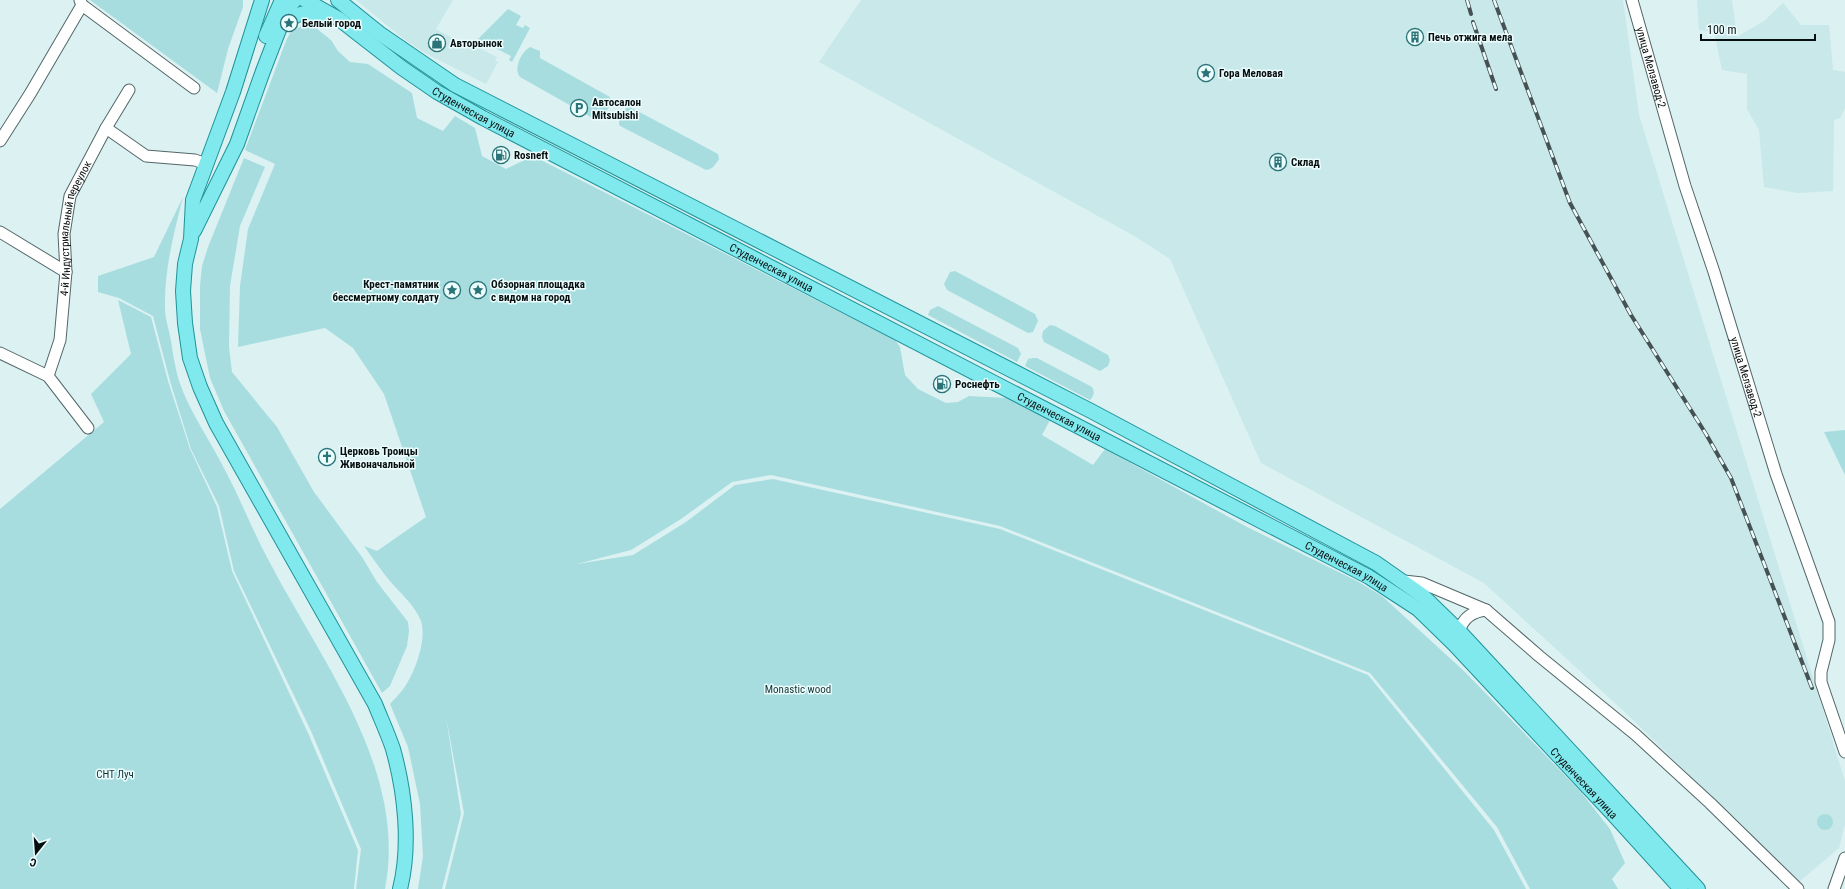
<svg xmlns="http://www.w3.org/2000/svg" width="1845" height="889" viewBox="0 0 1845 889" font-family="'Roboto Condensed',sans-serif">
  <rect width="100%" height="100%" fill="#dbf1f2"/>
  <path fill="#c8e8e9" d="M356,0H453L436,29L475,50L477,47L497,57L495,60L498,62L486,84L425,53L405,40Z
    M861,0H1623L1639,115L1845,781V824L1839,848L1799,882L1628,715L1484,583L1261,463L1170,259L1136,237L819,62Z
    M1697,0H1732L1737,37L1764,21L1783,3L1801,25H1829L1833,70L1845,72V108L1840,118L1834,120L1833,191L1797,193L1764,187L1759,130L1747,109V74L1722,70L1714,32L1699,30Z"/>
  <path fill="#a8dde0" d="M90,0H243V7L228,49L217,93Z
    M508,9L521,16L516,25L523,28L525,25L530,28L512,62L509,60L511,56L478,39Z
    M303,25L316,28L331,40L338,51L350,62L368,64L412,93L417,118L443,131L455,116L475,128L482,156L506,169L533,156L895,340L900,347L905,375L918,389L946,403L958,402L969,396L1006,398L1018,402L1050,420L1042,435L1093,465L1105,449L1247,527L1357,581L1382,596L1465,672L1581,792L1610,829L1625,863L1612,879L1618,889H1530L1497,827L1370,673L1000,526L771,475L732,482L681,519L631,550L577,564L633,555L686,522L735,485L773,479L1000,529L1368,675L1494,830L1526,889H445L464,813L446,717L461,814L442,889H418L423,856L420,804L408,747L390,704C394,699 400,694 404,688C415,672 427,640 421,621C415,605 400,593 389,580C380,569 372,557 364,546L377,551L426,517L384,394L353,348L325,328L238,347L240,286L248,229L275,164L245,150L286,41L290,33Z
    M530,47L540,51V58L610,97C613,103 605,115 600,120H596L520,77C513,69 521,52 530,47Z
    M630,107L718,154L719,159C715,165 713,169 706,170L622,127L619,125V121L626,108Z
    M244,158L265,167L240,226L230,286L229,347L232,372L277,427L314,492L362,557L377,582L408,622L409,631L407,646L390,686L382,693L224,411L210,378L204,349L200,329V285L202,266L208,247Z
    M183,197C174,233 164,270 165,308C165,318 169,330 171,341C173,354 175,368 179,381C190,413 210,440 225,470C241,500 253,532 269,561C321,661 408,770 385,889H356L361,849L311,731L234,571L219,506L191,449L170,381L153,316L119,298L98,292V276L154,257Z
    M955,271L1035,314L1038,321L1033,332L1028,333L947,290L944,284L950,272Z
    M118,300L151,317L168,381L190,449L217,507L232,571L308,733L358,850L354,889H0V509L104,422L91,394L131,354Z
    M938,306L1018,348L1021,354L1017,362L928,315L930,310Z
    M1050,325L1055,326L1108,355L1110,360L1108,366L1100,371L1044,342L1042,337L1043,331Z
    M1033,358H1037L1092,387C1095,392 1094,396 1090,400L1025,366L1028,359Z
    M1845,430V475L1824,432Z
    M1817 822a8 8 0 1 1 16 0a8 8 0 1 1-16 0Z"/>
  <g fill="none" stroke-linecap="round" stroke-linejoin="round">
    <g stroke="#536667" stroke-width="13">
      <g id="minor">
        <path d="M80,0L82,5L194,88"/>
        <path id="s1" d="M1632,0L1685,186L1714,272L1776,474L1829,622V640L1821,672V682L1845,752"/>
        <path d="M106,128L146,156L195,160L206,164"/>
        <path d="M0,141L30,94L82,5"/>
        <path d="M0,232L66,272"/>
        <path d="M0,353L48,376L88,428"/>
        <path id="s2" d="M48,376L60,340L66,272L64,234L70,196L106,128L129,90"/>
        <path d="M1404,581L1422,583L1486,610L1539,656L1636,735L1710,803L1798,889"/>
        <path d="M1459,631C1464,617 1472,612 1486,610"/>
        <path d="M1834,889L1845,858"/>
      </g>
    </g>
    <g stroke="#1f9399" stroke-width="16">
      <g id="major">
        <path d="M262,0L233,92L193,200L191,239L185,264L183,291L185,323L190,358L200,387L216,423L375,704C381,719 388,734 393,749C405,792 411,845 400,889"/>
        <path id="s3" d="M305,0L339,19L402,68L437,92L483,118L1369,577L1418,609L1454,644L1613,814L1681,889"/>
        <path d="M338,0L379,33L455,85L1091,411L1376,563L1423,596L1459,631L1698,889"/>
        <path d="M282,26C299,10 305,12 326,16"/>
        <path d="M266,36L282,0"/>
        <path d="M194,231L237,144L263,71L280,27L290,5L295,0"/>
      </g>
    </g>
    <use href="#minor" stroke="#fff" stroke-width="11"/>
    <use href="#major" stroke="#80e9ee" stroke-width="14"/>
    <g stroke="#455152" stroke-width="4">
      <path id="rail" d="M1467,0L1471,14
        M1494,0L1570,203L1631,315L1706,434L1731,478L1812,688
        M1473,22L1496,89"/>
    </g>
    <use href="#rail" stroke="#ecfdfe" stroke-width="2.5" stroke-dasharray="8" stroke-linecap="butt"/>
  </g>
  <defs>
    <g id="sight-ring" transform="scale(0.9)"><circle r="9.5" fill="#ecfdfe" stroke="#2a7478" stroke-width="1.5"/><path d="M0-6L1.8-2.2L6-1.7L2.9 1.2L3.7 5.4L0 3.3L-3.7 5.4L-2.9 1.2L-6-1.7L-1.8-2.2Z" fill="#2a7478"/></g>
    <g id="building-ring" transform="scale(0.9)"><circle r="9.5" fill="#ecfdfe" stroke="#2a7478" stroke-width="1.5"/><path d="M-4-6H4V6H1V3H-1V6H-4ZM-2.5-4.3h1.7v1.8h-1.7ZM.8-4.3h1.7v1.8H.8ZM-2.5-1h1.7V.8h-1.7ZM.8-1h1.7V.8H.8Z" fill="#2a7478"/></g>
    <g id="shop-ring" transform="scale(0.9)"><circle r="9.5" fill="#ecfdfe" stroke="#2a7478" stroke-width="1.5"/><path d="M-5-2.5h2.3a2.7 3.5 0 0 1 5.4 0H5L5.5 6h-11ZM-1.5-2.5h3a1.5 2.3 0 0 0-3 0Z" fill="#2a7478"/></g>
    <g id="parking-ring" transform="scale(0.9)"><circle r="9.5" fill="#ecfdfe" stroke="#2a7478" stroke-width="1.5"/><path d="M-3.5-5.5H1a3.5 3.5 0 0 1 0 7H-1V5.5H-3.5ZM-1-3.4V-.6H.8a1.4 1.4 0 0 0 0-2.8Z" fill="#2a7478"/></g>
    <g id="fuel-ring" transform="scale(0.9)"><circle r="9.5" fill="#ecfdfe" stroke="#2a7478" stroke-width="1.5"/><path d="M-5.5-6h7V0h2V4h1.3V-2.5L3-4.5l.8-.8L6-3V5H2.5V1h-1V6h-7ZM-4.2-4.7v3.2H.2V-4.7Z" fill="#2a7478"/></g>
    <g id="church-ring" transform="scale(0.9)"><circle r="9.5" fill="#ecfdfe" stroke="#2a7478" stroke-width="1.5"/><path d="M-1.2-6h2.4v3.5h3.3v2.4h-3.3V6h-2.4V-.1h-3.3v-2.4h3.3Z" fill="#2a7478"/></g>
  </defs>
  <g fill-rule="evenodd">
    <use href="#sight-ring" x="289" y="23"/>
    <use href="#building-ring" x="1415" y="37"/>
    <use href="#shop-ring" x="437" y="43"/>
    <use href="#sight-ring" x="1206" y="73"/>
    <use href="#parking-ring" x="579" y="108"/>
    <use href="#fuel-ring" x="501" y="155"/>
    <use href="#building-ring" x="1278" y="162"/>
    <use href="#sight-ring" x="452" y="290"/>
    <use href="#sight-ring" x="478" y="290"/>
    <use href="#fuel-ring" x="942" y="384"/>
    <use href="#church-ring" x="327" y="457"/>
  </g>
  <g text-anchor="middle" stroke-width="3" stroke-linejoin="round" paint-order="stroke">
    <g font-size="11" font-weight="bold" fill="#070e0f" stroke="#ecfdfe" text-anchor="start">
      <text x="302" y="27">Белый город</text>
      <text x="1428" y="41">Печь отжига мела</text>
      <text x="450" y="47">Авторынок</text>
      <text x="1219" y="77">Гора Меловая</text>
      <text x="592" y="106">Автосалон<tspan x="592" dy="13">Mitsubishi</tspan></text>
      <text x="514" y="159">Rosneft</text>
      <text x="1291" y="166">Склад</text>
      <text x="439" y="288" text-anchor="end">Крест-памятник<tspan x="439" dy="13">бессмертному солдату</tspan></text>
      <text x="491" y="288">Обзорная площадка<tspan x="491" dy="13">с видом на город</tspan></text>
      <text x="955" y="388">Роснефть</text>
      <text x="340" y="455">Церковь Троицы<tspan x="340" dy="13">Живоначальной</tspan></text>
    </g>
    <g font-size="11" fill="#070e0f" stroke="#ecfdfe">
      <text dy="4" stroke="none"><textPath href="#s1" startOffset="70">улица Мелзавод-2</textPath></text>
      <text dy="4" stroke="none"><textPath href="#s3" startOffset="203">Студенческая улица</textPath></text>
      <text dy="4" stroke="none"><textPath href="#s2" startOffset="152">4-й Индустриальный переулок</textPath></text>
      <text dy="4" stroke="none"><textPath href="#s3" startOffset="539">Студенческая улица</textPath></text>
      <text dy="4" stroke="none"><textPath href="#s1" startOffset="394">улица Мелзавод-2</textPath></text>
      <text dy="4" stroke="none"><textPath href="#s3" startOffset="863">Студенческая улица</textPath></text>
      <text dy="4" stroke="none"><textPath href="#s3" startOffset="1187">Студенческая улица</textPath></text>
      <text dy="4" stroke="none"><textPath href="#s3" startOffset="1511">Студенческая улица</textPath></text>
    </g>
    <g font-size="11" fill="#123234" stroke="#ecfdfe">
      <text x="798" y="693">Monastic wood</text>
      <text x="115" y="778">СНТ Луч</text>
    </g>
  </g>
  <g transform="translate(36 853) rotate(197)" stroke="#ecfdfe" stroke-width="3" paint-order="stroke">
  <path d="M0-3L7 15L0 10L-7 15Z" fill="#070e0f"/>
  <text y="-6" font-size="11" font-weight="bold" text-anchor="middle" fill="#070e0f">С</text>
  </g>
  <path d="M1701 34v6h114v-6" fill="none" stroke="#070e0f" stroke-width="2"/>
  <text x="1707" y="34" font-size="12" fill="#070e0f" stroke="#ecfdfe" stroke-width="3" paint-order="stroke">100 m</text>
</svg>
